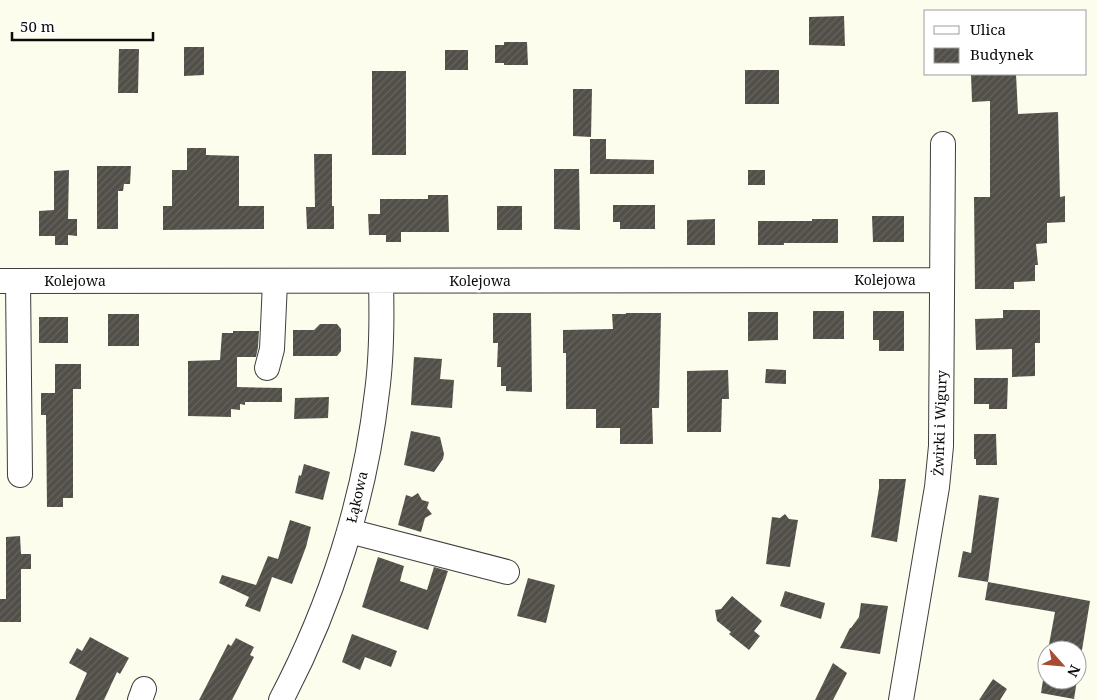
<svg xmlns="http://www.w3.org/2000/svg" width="1097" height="700" viewBox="0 0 1097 700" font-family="'Noto Serif',serif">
  <defs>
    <pattern id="building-hatch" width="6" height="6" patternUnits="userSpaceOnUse" patternTransform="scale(1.25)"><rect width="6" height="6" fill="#524f49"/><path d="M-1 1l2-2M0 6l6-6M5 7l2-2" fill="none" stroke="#66645f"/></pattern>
  </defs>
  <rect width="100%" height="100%" fill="#fcfdec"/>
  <path fill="url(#building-hatch)" d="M844,16L845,46L809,45V17Z
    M504,42H527L528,65H504V63H495V45H504Z
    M184,47H204V75L184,76Z
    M119,49H139L138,93H118Z
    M445,50H468V70H445Z
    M745,70H779V104H745Z
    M372,71H406V155H372Z
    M987,74H1016L1018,114L1058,112L1060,197L1065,196V222L1047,223V243L1036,244L1038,265H1035V281L1014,282V289H975L974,197H990V101L972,102L971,75Z
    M573,89H592L591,137L573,136Z
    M590,139H606V159L654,160V174H590Z
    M187,148H206V155L239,156V206H264V229L163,230V206H172V170H187Z
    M314,154H332V206H334V229H307L306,207H315Z
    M97,166H131L130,184H124L123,191H118V229H97Z
    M554,169H579L580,230L554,229Z
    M69,170L68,219H77V236L68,235V245H55V236H39V211L54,210V171Z
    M748,170H765V185H748Z
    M428,195H448L449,232H401V242H386V235H369L368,214H380V199H428Z
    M613,205H655V229H620V222H613Z
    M497,206H522V230H497Z
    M872,216H904V242H873Z
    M715,219V245H687V220Z
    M812,219H838V243H784V245H758V221H812Z
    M1003,310H1040V343H1035V376L1012,377V349L976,350L975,319L1003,318Z
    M813,311H844V339H813Z
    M873,311H904V351H879V340H873Z
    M748,312H778V340L748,341Z
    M493,313H531L532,392L506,391V386H501V367H497L498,343H493Z
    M626,313H661L659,408H652L653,444H620V428H596V409H566V353H563V330L613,329L612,314H626Z
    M108,314H139V346H108Z
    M39,317H68V343H39Z
    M320,324H337L341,329V351L337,356H293V330H314Z
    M233,331H259L258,347L256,357H237V387L282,388V402H245V405L240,404V410L231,409V417L188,416V361L220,360L222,333H233Z
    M414,357L442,359L440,379L454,380L452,408L411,405Z
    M55,364H81V389H73V498H63V507H47L46,415H41V393H55Z
    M766,369L786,370V384L765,383Z
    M728,370L729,399H722L721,432H687V371Z
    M974,378H1008L1007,409H989V404H974Z
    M329,397L328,418L294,419L295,398Z
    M411,431L440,437L444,454L443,459L434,472L404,465Z
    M974,434H996L997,465H976V459H974Z
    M304,464L330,472L323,500L295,493L299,475L301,476Z
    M879,479H906L897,542L871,537L879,488Z
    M418,493L422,500L429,502L427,508L432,514L425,518L421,532L398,525L406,495L412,497Z
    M979,495L999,498L988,582L958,577L963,551L971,553Z
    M785,514L789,519L798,520L790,567L766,564L772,517L780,518Z
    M290,520L311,527L306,547L292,584L272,577L260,612L245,606L249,597L219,583L222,575L256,585L268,556L278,559Z
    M20,536L21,554H31V569H21V622H0V599H6V537Z
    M378,557L404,566L400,581L427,590L434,567L448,571L428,630L362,607Z
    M528,578L555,585L546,623L517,616Z
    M988,582L1090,601L1082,650H1048L1055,612L985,600Z
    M785,591L825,603L821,619L780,606Z
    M732,596L762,621L754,631L760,636L749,650L729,634L731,632L717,621L715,610L721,609Z
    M861,603L888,606L880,654L840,648L850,628H851L859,617Z
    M352,634L397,651L391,667L365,657L360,670L342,662Z
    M90,637L129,658L120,674L117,672L104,700H75L87,673L69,663L77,648L82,651Z
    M236,638L254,647L250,655L254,657L232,700H199L228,644L231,646Z
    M833,663L847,673L833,700H815Z
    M993,679L1007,689L1000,700H979Z
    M1043,680H1077L1074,699L1041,693Z"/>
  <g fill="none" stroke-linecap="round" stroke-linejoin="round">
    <g stroke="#3e3e3e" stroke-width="26">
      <path id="minor" d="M0,281L942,280
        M18,281L20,475
        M267,368L272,349L275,282
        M349,531L507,572
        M140,700L144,689
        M281,700C331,605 365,499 377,392C382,355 382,319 381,282
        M901,700L937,487L941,446L943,144"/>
    </g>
    <use href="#minor" stroke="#fff" stroke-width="24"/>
  </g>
  <g text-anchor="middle" stroke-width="5" stroke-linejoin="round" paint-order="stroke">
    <g font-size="14" fill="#0b0b0b" stroke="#fff">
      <text x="885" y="285">Kolejowa</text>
      <text x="75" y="286">Kolejowa</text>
      <text x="480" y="286">Kolejowa</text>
      <text transform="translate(940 423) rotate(-88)" y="5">Żwirki i Wigury</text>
      <text transform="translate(357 497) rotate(-77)" y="5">Łąkowa</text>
    </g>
  </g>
  <rect x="924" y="10" width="162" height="65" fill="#ffffff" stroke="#9d9d9d"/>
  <rect x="934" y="26" width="25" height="8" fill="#ffffff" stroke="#9d9d9d"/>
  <text x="970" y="35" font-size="15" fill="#0b0b0b">Ulica</text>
  <rect x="934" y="48" width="25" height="15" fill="url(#building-hatch)" stroke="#9d9d9d"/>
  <text x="970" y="60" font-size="15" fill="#0b0b0b">Budynek</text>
  <g transform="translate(1062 665) rotate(117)"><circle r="24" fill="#ffffff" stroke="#9d9d9d"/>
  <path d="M0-4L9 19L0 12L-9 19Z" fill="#a94c35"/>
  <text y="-8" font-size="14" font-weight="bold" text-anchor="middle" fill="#0b0b0b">N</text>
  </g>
  <path d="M12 32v8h141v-8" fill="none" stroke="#0b0b0b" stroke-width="2.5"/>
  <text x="20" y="32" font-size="15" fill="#0b0b0b" stroke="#ffffff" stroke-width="4" paint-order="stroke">50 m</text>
</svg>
